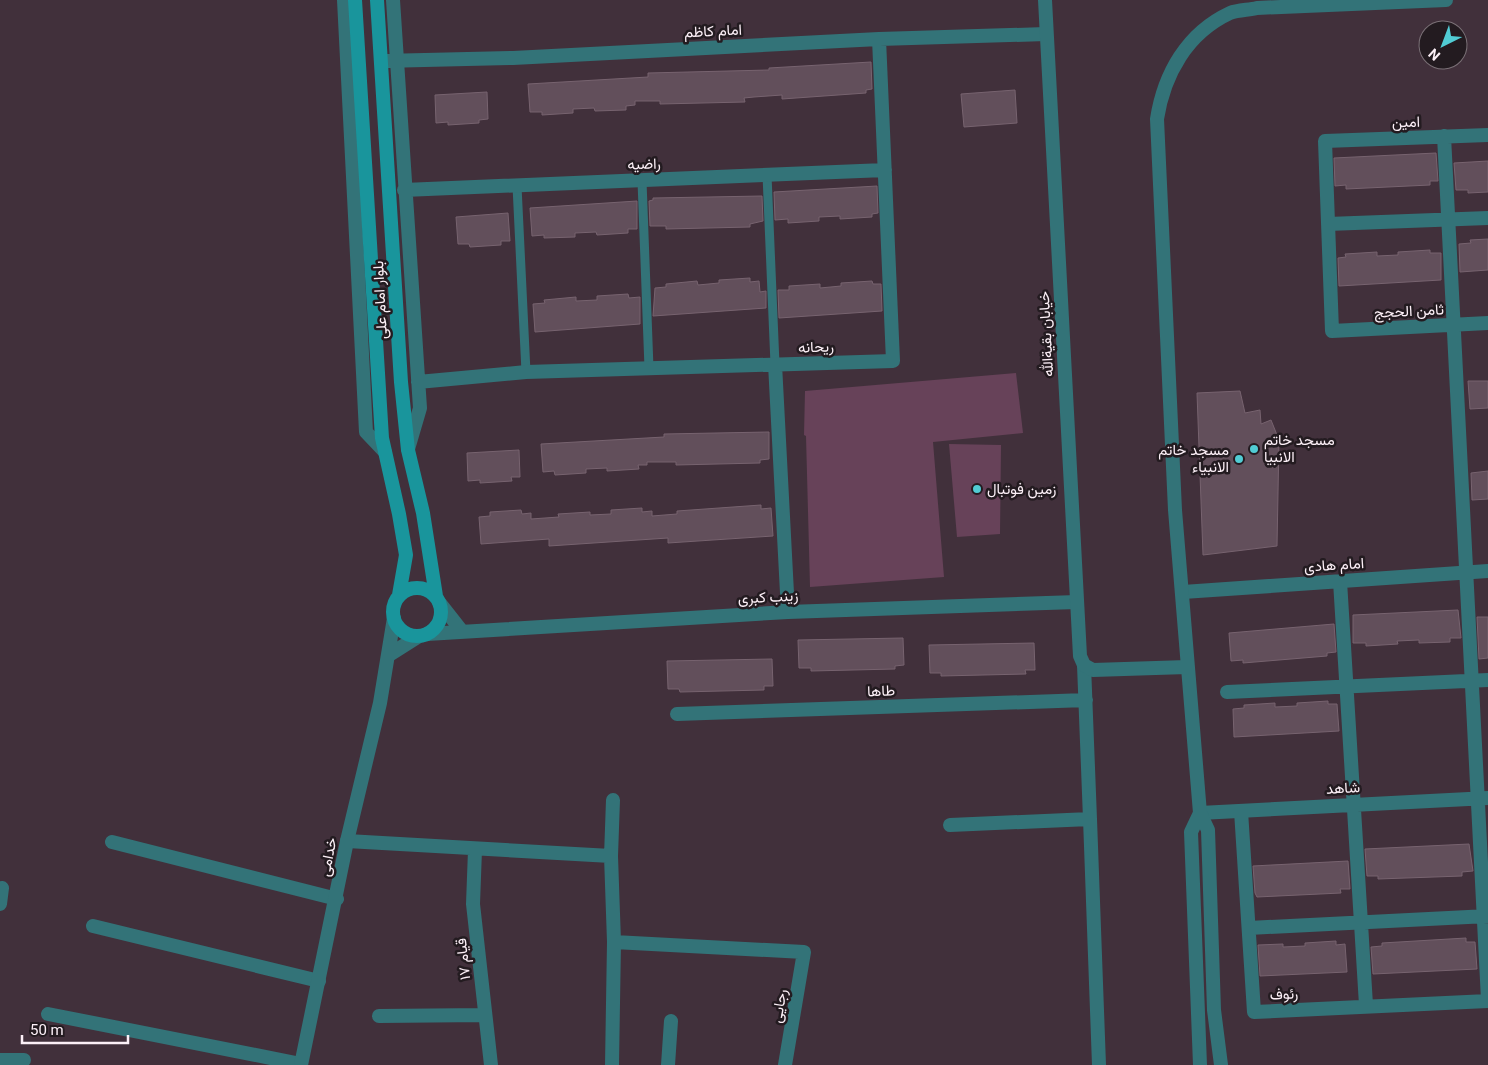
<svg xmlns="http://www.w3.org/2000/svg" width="1488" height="1065" viewBox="0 0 1488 1065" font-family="Roboto,Vazirmatn,sans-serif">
  <rect width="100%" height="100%" fill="#41303b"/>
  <path fill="#674259" d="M1016,373L1023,433L933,442L944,577L810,587L806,436L804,435L805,391Z
    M949,444L1001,445L1000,534L957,537Z"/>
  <path fill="#624f5b" stroke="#77636f" d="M871,62L872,89L866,90V93L782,99V95L754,97L744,98L745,102L660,104V101H635V105L626,106V110L595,111L594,108L573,109V113L542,115V112H530L528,84L648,77V73L769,70V68Z
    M1015,90L1017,123L964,127L961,94Z
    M487,92L488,119L479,120V123L448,125V122L436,123L435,95Z
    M1436,153L1438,181H1430V185L1346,189V185L1335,186L1334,158Z
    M1488,161V192L1468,193V190H1456L1454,163Z
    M877,186L878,213L872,214V217L840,219V216L819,217V221L788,223V219L775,220L774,192Z
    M762,196L763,221L750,224V227L666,229V226H650L649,201L653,200V198Z
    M637,201V229H628V233L597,235L596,232L575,233V237L544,238V235L532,236L530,208Z
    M508,213L510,241H501V245L470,247L469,244H458L456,217Z
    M1488,239V270L1460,272L1459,244L1471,243L1470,240Z
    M1430,250V253H1441V280L1339,286L1338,258L1346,257L1345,254L1377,252V256L1398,255V252Z
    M750,278V282L759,281L760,292L766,291V308L653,316L655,288L666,287V284L697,281L698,285L719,283V280Z
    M872,281L873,284H881L882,311L779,318L778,290H789V286L820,284V288L841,286V283Z
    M628,294L629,298L640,297V324L535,332L533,304L545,303L544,300L576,297V301L597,300V296Z
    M1468,381H1488V408L1470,409Z
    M1240,391L1245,413L1260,410L1261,424L1271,420L1279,440L1277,546L1203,555L1197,393Z
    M769,432V459L760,460V463L676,465V462H647V465H638L639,469L607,471V468L586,469V473L555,475L554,471L543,472L541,444L664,437V434Z
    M519,450L520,477H511L512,481L480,483V480L468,481L467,453Z
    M1488,471V499L1472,500L1471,473Z
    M761,505V509L771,508L773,536L668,543V538L549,546V539L481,544L479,517L490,516V512L521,510L522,514L531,513V519L559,517L558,514L590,512V515L611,514V510L642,508V512L652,511V516L677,514V511Z
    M1458,610L1461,638H1450V642L1419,643V640L1397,641L1398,644L1366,646V643H1353V615Z
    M1477,617H1488V658L1479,659Z
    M1334,624L1336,652L1327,653V656L1243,663V660L1231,661L1229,633Z
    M903,638L904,665L895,666V669L811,671V668H799L798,640Z
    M1034,643L1035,670H1025L1026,674L941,676V673H930L929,645Z
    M772,659L773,686H764V690L680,692L679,689H668L667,661Z
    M1328,701V704H1337L1339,731L1234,737L1233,709L1244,708V705L1275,703V707L1297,706V703Z
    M1469,844L1473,871L1462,872V876L1378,879V876H1367L1365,849Z
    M1348,861L1350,889H1340L1341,893L1257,897L1255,893L1253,866Z
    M1466,938V942H1475L1477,969L1373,974L1371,947L1382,946V943Z
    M1336,941V945L1345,944L1347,972L1260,976L1258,945L1283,944V947L1305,946V943Z"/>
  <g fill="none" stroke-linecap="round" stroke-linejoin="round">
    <path stroke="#337378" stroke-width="9" d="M767,175L775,364
      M642,181L649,368
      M517,186L526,372"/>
    <path stroke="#337378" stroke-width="14" d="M344,0L366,432L385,452
      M393,0L420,408L408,449
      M382,61L513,58L879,39L1046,34
      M1488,135L1325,141L1332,331L1488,323
      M1444,136L1488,1000
      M404,190L885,170
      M1328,224L1488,218
      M775,364L788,612
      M418,382L526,372L893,361L879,39
      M1340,581L1366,1005
      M1183,592L1488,571
      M439,602L461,630
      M427,634L788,612L1077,602
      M1227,692L1488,680
      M677,714L1086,700
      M613,800L611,856L614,942L804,952L785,1065
      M1241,811L1254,1012L1488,1001
      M1200,813L1488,798
      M1090,819L1099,1065
      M950,825L1090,819L1084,665
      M347,841L611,856
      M112,842L337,899
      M475,850L473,904L491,1065
      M0,904L2,888
      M93,926L319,981
      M1249,928L1488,916
      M48,1014L301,1064
      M379,1016L485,1015
      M0,1060H24
      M612,1065L614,942
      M668,1065L671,1021"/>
    <path stroke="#337378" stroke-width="14" d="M1045,0L1080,656L1084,665L1093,670L1187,667
      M389,655L419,636
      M301,1065L347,841L380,703L394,618
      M1200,1065L1191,832L1200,813
      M1221,1065L1214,1010L1208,830L1200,813L1175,510L1157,119C1164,74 1187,33 1230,13C1238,10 1249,10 1257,8L1446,0"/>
    <path stroke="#19959c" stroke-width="14" d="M355,0L382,438L399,514L406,555L399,595
      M377,0L401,382L408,450L423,513L436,596
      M393 612a24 24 0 1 1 48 0a24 24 0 1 1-48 0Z"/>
  </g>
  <g fill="#51ccd4" stroke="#231b20" stroke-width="2">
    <circle cx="1254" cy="449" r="5"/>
    <circle cx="1239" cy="459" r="5"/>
    <circle cx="977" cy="489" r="5"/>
  </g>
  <g text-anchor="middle" stroke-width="5" stroke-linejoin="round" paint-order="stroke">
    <g font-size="15" fill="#fcf0f7" stroke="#231b20">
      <text transform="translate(713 31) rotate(-3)" y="5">امام کاظم</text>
      <text transform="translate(1406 122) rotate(-2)" y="5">امین</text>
      <text transform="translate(644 164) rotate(-2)" y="5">راضیه</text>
      <text transform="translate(380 300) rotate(-93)" y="5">بلوار امام علی</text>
      <text transform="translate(1409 311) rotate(-3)" y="5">ثامن الحجج</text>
      <text transform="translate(1046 334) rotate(-93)" y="5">خیابان بقیةالله</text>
      <text transform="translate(816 347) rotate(-2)" y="5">ریحانه</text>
      <text transform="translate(1334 565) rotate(-4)" y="5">امام هادی</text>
      <text transform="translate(768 597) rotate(-3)" y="5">زینب کبری</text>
      <text transform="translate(881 691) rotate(-2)" y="5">طاها</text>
      <text transform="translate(1343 788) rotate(-3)" y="5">شاهد</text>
      <text transform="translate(328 857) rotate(-79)" y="5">خدامی</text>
      <text transform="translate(463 959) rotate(-96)" y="5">قیام ۱۷</text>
      <text transform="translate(1284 994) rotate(-3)" y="5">رئوف</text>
      <text transform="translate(779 1006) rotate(-80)" y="5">رجایی</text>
    </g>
    <g font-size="15" fill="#fcf0f7" stroke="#231b20" text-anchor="start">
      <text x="1264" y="445">مسجد خاتم<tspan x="1264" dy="17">الانبیا</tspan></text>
      <text x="1229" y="455" text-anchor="end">مسجد خاتم<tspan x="1229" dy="17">الانبیاء</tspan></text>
      <text x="987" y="494">زمین فوتبال</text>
    </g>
  </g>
  <g transform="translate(1443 45) rotate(222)"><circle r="24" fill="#231b20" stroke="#7a7076"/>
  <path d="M0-4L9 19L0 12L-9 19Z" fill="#51ccd4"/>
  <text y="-8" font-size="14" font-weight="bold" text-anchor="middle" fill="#fcf0f7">N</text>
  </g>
  <path d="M22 1035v8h106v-8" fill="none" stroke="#fcf0f7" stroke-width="2.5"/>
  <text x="30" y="1035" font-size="15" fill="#fcf0f7" stroke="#231b20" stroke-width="4" paint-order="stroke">50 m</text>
</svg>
